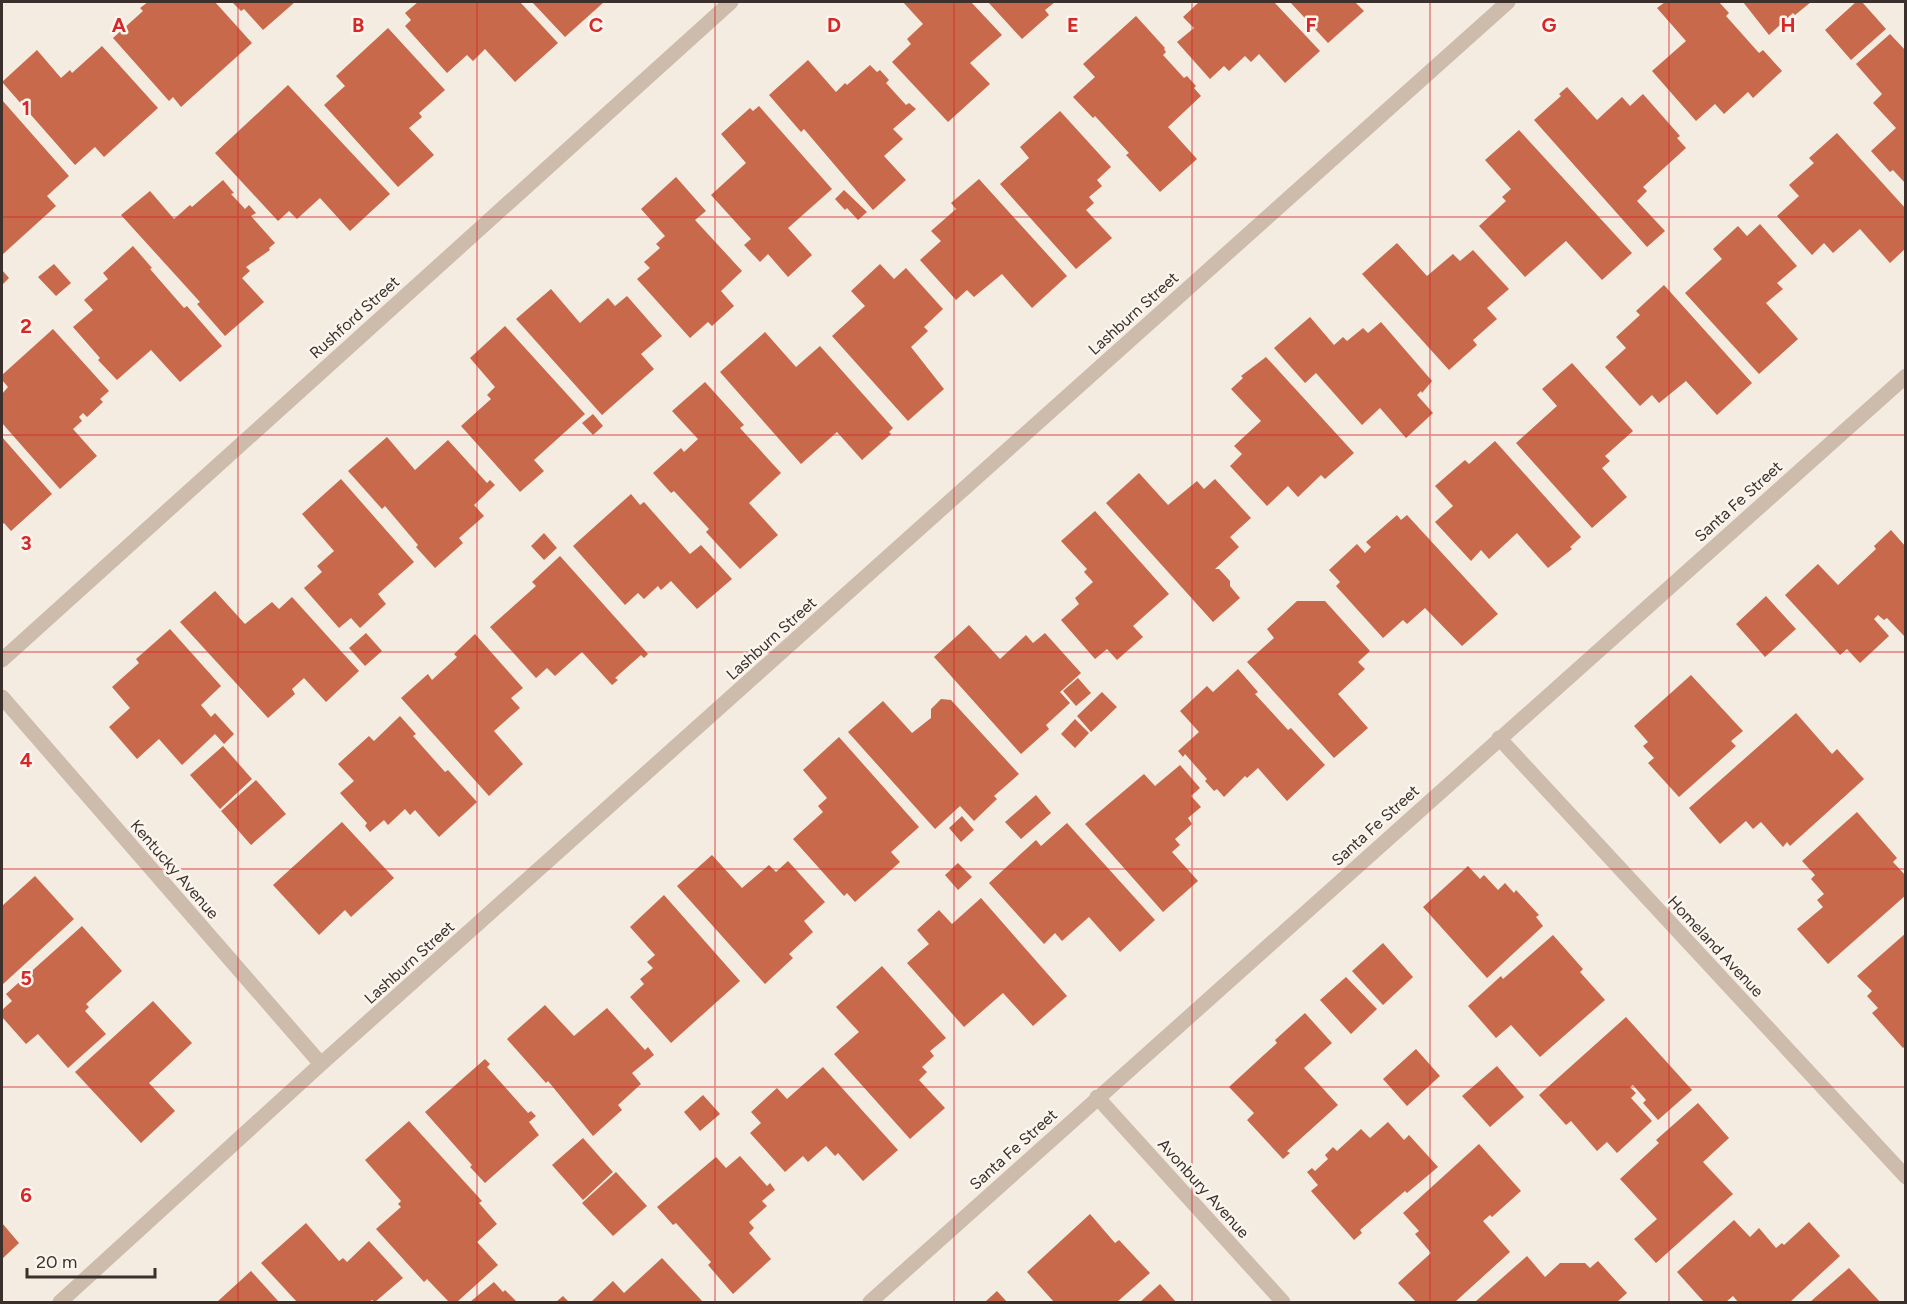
<svg xmlns="http://www.w3.org/2000/svg" width="1907" height="1304" viewBox="0 0 1907 1304" font-family="Figtree,sans-serif">
  <rect width="100%" height="100%" fill="#f4ebe1"/>
  <path fill="#c8694b" d="M148,2H215L252,43L181,107L173,97L169,101L113,38L143,11L140,8Z
    M232,2H295L263,30L244,9L241,11Z
    M418,2H520L558,43L515,82L485,49L473,61L467,55L447,73L405,26L411,20L405,13Z
    M532,2H604L565,37Z
    M903,2H971L1002,35L970,63L990,84L948,122L892,62L911,44L907,39L923,24Z
    M988,2H1055L1045,10L1049,15L1022,39Z
    M1199,2H1274L1320,51L1285,83L1259,54L1251,62L1245,56L1229,71L1224,66L1210,79L1177,42L1194,28L1183,17Z
    M1290,2H1355L1364,11L1328,43Z
    M1665,2H1719L1729,13L1726,16L1759,53L1763,50L1782,71L1753,98L1748,92L1724,114L1715,104L1696,121L1652,71L1686,41L1657,8Z
    M1743,2H1811L1795,15L1793,13L1769,35Z
    M1856,2H1862L1886,29L1851,60L1825,30Z
    M1136,16L1165,48L1164,49L1166,52L1163,55L1184,78L1187,76L1196,86L1194,88L1201,96L1168,127L1197,159L1160,192L1126,155L1129,153L1095,116L1093,118L1073,97L1095,77L1083,64Z
    M388,28L445,90L419,113L422,117L409,128L434,155L398,187L324,105L345,86L336,76Z
    M1890,34L1906,51V184L1893,170L1890,172L1871,151L1896,128L1873,103L1882,94L1856,64Z
    M102,46L158,108L104,157L95,147L75,165L2,82L37,50L61,78L70,70L72,73Z
    M808,60L836,92L845,83L847,85L870,65L877,72L880,70L889,80L886,83L906,105L909,103L916,109L893,129L903,139L884,156L906,180L873,210L804,129L801,132L769,95Z
    M288,85L390,194L350,231L320,198L297,219L289,211L278,221L215,153Z
    M1567,87L1597,120L1622,97L1630,106L1643,94L1680,136L1677,138L1686,148L1643,187L1647,191L1637,201L1665,231L1647,247L1534,120L1561,96L1559,94Z
    M2,100L69,176L47,196L56,206L2,255Z
    M759,106L832,189L788,228L812,255L788,277L768,254L760,262L744,245L751,239L711,195L746,163L721,134L750,108L753,111Z
    M1060,111L1111,167L1097,180L1102,186L1089,197L1094,203L1086,210L1112,238L1076,269L1000,184L1029,158L1020,147Z
    M1519,130L1632,253L1602,280L1566,241L1525,277L1479,226L1506,201L1502,197L1511,189L1485,160Z
    M1837,133L1906,209V248L1890,263L1860,229L1833,253L1824,243L1812,255L1777,216L1799,196L1789,185L1814,163L1809,158Z
    M676,177L706,211L695,220L742,271L721,291L734,306L712,326L708,322L690,338L637,279L650,268L644,262L660,248L656,244L665,236L641,209Z
    M979,179L1067,276L1032,308L1002,274L974,297L967,290L956,300L920,260L941,241L931,231L956,209L951,203Z
    M223,180L234,193L231,194L245,209L249,205L256,213L251,216L275,243L269,248L270,250L246,267L250,271L242,278L264,302L225,336L197,304L200,302L121,215L150,191L174,219L190,205L192,207Z
    M844,190L867,212L858,220L847,208L845,210L835,199Z
    M1760,224L1797,266L1777,283L1783,289L1766,303L1798,339L1759,374L1685,293L1722,259L1713,249L1738,226L1747,236Z
    M1397,243L1427,276L1453,254L1460,261L1473,250L1509,289L1487,308L1497,319L1473,340L1477,345L1449,370L1362,274Z
    M133,246L152,268L150,269L184,308L187,306L222,346L180,382L151,350L117,380L98,360L100,358L73,327L93,310L84,300L108,279L103,273Z
    M54,264L71,283L56,296L38,277Z
    M880,264L894,279L906,268L943,309L924,327L928,331L911,347L944,389L908,421L832,336L865,306L851,291Z
    M2,270L9,278L2,285Z
    M1664,285L1752,383L1717,415L1686,381L1659,403L1652,395L1640,406L1605,367L1626,348L1616,337L1640,315L1636,311Z
    M551,289L580,323L608,298L615,306L627,296L662,336L641,354L654,369L602,415L516,319Z
    M1310,317L1334,345L1343,337L1347,341L1363,328L1368,333L1381,322L1432,381L1422,393L1421,391L1417,395L1433,413L1406,438L1380,408L1362,425L1316,373L1305,383L1274,348Z
    M505,326L585,414L534,460L544,471L520,492L461,426L491,399L487,395L495,387L470,358Z
    M53,329L109,391L100,399L103,402L87,417L83,413L79,417L82,421L73,429L97,456L60,489L2,423V394L8,387L2,380V375Z
    M765,332L796,367L820,346L893,428L889,432L891,434L862,460L837,432L801,464L720,372Z
    M1266,357L1354,453L1325,479L1321,475L1298,497L1288,486L1267,506L1230,466L1242,454L1234,446L1261,421L1231,389L1243,378L1241,376Z
    M1572,363L1633,431L1605,456L1610,461L1602,468L1627,497L1592,528L1516,443L1557,406L1542,389Z
    M705,382L744,425L740,428L781,473L749,503L778,535L740,569L706,532L709,529L674,491L671,493L653,473L681,448L684,452L698,439L672,411Z
    M593,414L603,426L593,435L582,423Z
    M2,437L52,494L11,531L4,523L2,525Z
    M387,437L415,470L448,440L487,483L490,480L495,485L474,505L484,516L459,538L463,543L435,568L416,547L418,545L385,506L382,509L348,471Z
    M1495,441L1581,537L1570,547L1572,549L1548,568L1517,533L1489,559L1481,550L1471,561L1435,522L1453,506L1435,486L1465,460L1469,464Z
    M1139,473L1168,505L1197,481L1204,489L1215,479L1251,518L1230,537L1239,547L1215,569H1219L1230,581V586L1240,598L1213,622L1106,503Z
    M341,479L414,562L378,594L386,604L360,628L351,618L339,628L304,588L322,572L317,566L334,551L302,514Z
    M631,494L640,505L644,502L690,554L701,545L732,579L697,609L671,581L661,590L658,586L644,599L638,593L625,605L573,546Z
    M1095,511L1169,594L1133,626L1143,637L1117,660L1107,649L1095,659L1061,620L1079,604L1075,598L1093,582L1084,572L1087,569L1061,541Z
    M1397,515L1401,520L1407,515L1498,614L1462,646L1425,608L1407,624L1403,620L1383,638L1336,586L1340,582L1329,570L1357,544L1365,553L1371,547L1366,542Z
    M1891,530L1906,547V638L1887,618L1884,620L1878,615L1874,619L1889,636L1860,663L1847,649L1840,655L1785,595L1818,564L1838,585L1876,549L1874,546Z
    M544,533L557,548L544,560L531,546Z
    M560,556L648,654L644,658L641,655L615,678L618,680L612,685L582,652L555,676L547,668L536,678L490,627L536,586L532,582Z
    M215,591L245,624L272,602L279,609L292,597L359,671L326,702L304,678L292,689L295,694L268,718L180,622Z
    M1766,596L1796,629L1765,657L1736,624Z
    M1297,601H1325L1370,651L1358,662L1365,669L1338,694L1368,728L1334,758L1247,662L1274,638L1267,629Z
    M969,625L1000,659L1026,635L1033,643L1045,633L1081,673L1060,692L1070,703L1046,725L1049,729L1021,754L934,657Z
    M170,629L221,686L201,705L211,717L215,713L234,734L224,744L215,734L182,765L159,739L137,759L109,727L130,708L112,687L139,663L136,659Z
    M366,633L382,651L365,666L349,648Z
    M475,634L523,688L511,698L520,708L494,731L523,764L489,796L401,698L428,674L432,680L457,657L454,654Z
    M1238,669L1258,692L1255,694L1288,730L1291,728L1325,765L1287,801L1258,768L1247,778L1245,776L1224,797L1217,789L1214,791L1205,781L1207,779L1185,754L1183,757L1178,751L1199,732L1180,711L1207,686L1213,692Z
    M1691,675L1743,731L1731,741L1736,746L1679,797L1648,763L1654,758L1643,746L1648,742L1634,726Z
    M1078,678L1091,693L1076,706L1063,691Z
    M1102,692L1117,707L1091,732L1077,716Z
    M941,699L951,700L1019,774L994,796L997,799L974,821L960,806L935,829L848,732L883,701L912,733L931,718V709Z
    M1796,713L1832,754L1837,749L1864,779L1790,846L1787,842L1783,847L1761,822L1753,829L1746,821L1720,844L1689,808Z
    M400,716L416,734L413,736L445,772L448,770L477,802L439,837L415,810L410,815L405,809L388,825L384,820L370,832L365,826L367,823L340,793L354,781L338,764L369,736L374,741Z
    M1075,719L1089,733L1075,748L1061,734Z
    M839,737L919,827L891,852L900,862L855,902L847,893L844,896L793,839L823,812L818,806L827,798L803,770Z
    M223,746L252,779L220,809L190,775Z
    M1180,765L1200,788L1191,796L1201,807L1188,818L1192,824L1175,839L1180,845L1172,852L1198,881L1163,912L1085,824L1144,774L1155,786Z
    M256,780L286,814L251,845L221,811Z
    M1036,795L1051,813L1021,839L1005,822Z
    M1857,812L1897,858L1893,862L1906,876V895L1828,964L1797,929L1823,907L1817,900L1824,894L1811,879L1815,875L1802,861Z
    M962,816L974,830L961,842L949,828Z
    M342,822L394,878L351,917L345,910L319,935L273,885Z
    M1067,823L1155,920L1120,952L1089,917L1062,941L1055,933L1044,944L989,883L1036,840L1041,846Z
    M712,855L742,888L769,865L776,872L788,861L825,902L804,921L813,932L789,954L793,958L765,984L677,886Z
    M958,863L972,877L958,890L945,875Z
    M1468,866L1480,879L1484,875L1498,890L1505,883L1514,893L1516,890L1539,915L1536,917L1543,926L1487,978L1423,907Z
    M35,876L74,919L2,985V906Z
    M664,895L740,981L671,1043L630,997L644,984L640,979L653,968L647,962L655,955L630,927Z
    M981,898L1067,996L1033,1026L1003,993L964,1027L907,963L929,944L917,930L939,910L952,924Z
    M82,926L122,971L86,1004L89,1007L85,1011L106,1034L68,1068L38,1034L26,1044L2,1017V1010L12,1001L6,994Z
    M1906,933V1045L1903,1048L1872,1013L1878,1008L1867,996L1872,991L1857,976Z
    M1553,935L1583,969L1580,972L1605,1000L1540,1057L1511,1025L1496,1038L1468,1006L1501,976L1503,979Z
    M1383,943L1413,977L1383,1005L1352,971Z
    M882,966L946,1038L930,1051L934,1056L922,1067L927,1072L919,1080L945,1108L910,1139L834,1054L859,1032L836,1007Z
    M1346,977L1377,1009L1351,1034L1320,1000Z
    M153,1001L192,1043L149,1083L175,1111L141,1143L75,1072Z
    M545,1005L574,1036L607,1008L645,1050L648,1047L654,1055L632,1073L641,1084L618,1105L622,1110L593,1136L548,1081L546,1083L507,1039Z
    M1305,1013L1332,1043L1304,1068L1338,1105L1287,1151L1290,1153L1283,1159L1247,1120L1254,1113L1229,1087L1277,1043L1275,1040Z
    M1626,1017L1692,1090L1658,1120L1643,1103L1646,1100L1633,1085L1630,1087L1636,1093L1631,1098L1652,1121L1617,1153L1607,1142L1597,1151L1571,1121L1566,1125L1539,1095Z
    M1416,1049L1440,1076L1407,1106L1383,1079Z
    M485,1059L490,1064L487,1067L528,1113L531,1111L536,1116L529,1122L539,1135L485,1183L470,1167L472,1165L425,1112Z
    M1497,1066L1524,1097L1490,1127L1462,1096Z
    M823,1067L898,1150L863,1181L838,1153L835,1156L826,1146L808,1162L803,1156L785,1172L750,1133L761,1123L751,1112L777,1088L787,1099Z
    M703,1095L720,1114L700,1131L684,1112Z
    M1698,1103L1729,1138L1703,1162L1733,1194L1656,1263L1634,1239L1657,1219L1620,1179L1659,1143L1656,1140Z
    M409,1121L482,1201L479,1203L497,1224L477,1242L498,1265L457,1302H449L427,1279L424,1282L376,1229L401,1207L398,1204L401,1201L365,1160Z
    M1388,1122L1404,1140L1409,1135L1438,1167L1407,1193L1405,1191L1360,1230L1362,1233L1354,1240L1311,1191L1318,1185L1307,1172L1312,1168L1315,1171L1328,1159L1325,1155L1333,1147L1337,1151L1361,1129L1370,1138Z
    M583,1138L613,1172L583,1200L552,1165Z
    M1479,1144L1521,1191L1492,1217L1490,1215L1483,1221L1510,1252L1455,1302H1416L1398,1283L1431,1253L1415,1234L1419,1231L1403,1213Z
    M740,1156L767,1186L770,1183L775,1190L762,1201L767,1206L749,1222L754,1228L749,1233L771,1259L733,1294L708,1265L711,1262L676,1223L673,1225L657,1207L716,1157L726,1168Z
    M616,1172L647,1206L613,1236L582,1203Z
    M1090,1214L1115,1243L1119,1240L1150,1273L1117,1302H1054L1027,1272Z
    M1734,1220L1750,1237L1759,1228L1776,1248L1782,1243L1784,1245L1809,1222L1840,1256L1790,1302H1738L1733,1296L1726,1302H1704L1677,1272Z
    M2,1223L19,1243L2,1259Z
    M306,1223L339,1261L343,1258L347,1262L369,1241L403,1278L375,1302L372,1300L369,1302H297L261,1263Z
    M1527,1256L1545,1277L1560,1263H1585L1590,1268L1598,1261L1627,1293L1617,1302H1475Z
    M662,1258L703,1302H594L592,1301L613,1281L624,1293Z
    M1849,1268L1880,1302H1810Z
    M251,1271L279,1302H217Z
    M494,1282L503,1292L505,1290L517,1302H470Z
    M1160,1284L1176,1302H1140Z
    M997,1291L1007,1302H985Z
    M563,1296L569,1302H556Z"/>
  <g fill="none" stroke-linecap="round" stroke-linejoin="round">
    <path stroke="#cdbbac" stroke-width="15" d="M2,660L731,2
      M2,697L321,1064
      M1499,738L1906,1177
      M1097,1097L1283,1302
      M60,1302L321,1064L1508,2
      M870,1302L1906,376"/>
  </g>
  <path fill="none" stroke="#d62828" stroke-width="1.5" stroke-opacity="0.55" d="M238,2V1302M477,2V1302M715,2V1302M954,2V1302M1192,2V1302M1430,2V1302M1669,2V1302M2,217H1906M2,435H1906M2,652H1906M2,869H1906M2,1087H1906"/>
  <g text-anchor="middle" stroke-width="5" stroke-linejoin="round" paint-order="stroke">
    <g font-size="16" fill="#3b302b" stroke="#fbf5ee">
      <text transform="translate(1133 313) rotate(-42)" y="6">Lashburn Street</text>
      <text transform="translate(354 317) rotate(-42)" y="6">Rushford Street</text>
      <text transform="translate(1738 501) rotate(-42)" y="6">Santa Fe Street</text>
      <text transform="translate(771 638) rotate(-42)" y="6">Lashburn Street</text>
      <text transform="translate(1375 825) rotate(-42)" y="6">Santa Fe Street</text>
      <text transform="translate(175 869) rotate(49)" y="6">Kentucky Avenue</text>
      <text transform="translate(1716 946) rotate(47)" y="6">Homeland Avenue</text>
      <text transform="translate(409 962) rotate(-42)" y="6">Lashburn Street</text>
      <text transform="translate(1013 1149) rotate(-42)" y="6">Santa Fe Street</text>
      <text transform="translate(1204 1188) rotate(48)" y="6">Avonbury Avenue</text>
    </g>
  </g>
  <g font-size="20" text-anchor="middle" font-weight="bold" fill="#d62828" stroke="#fbf5ee" stroke-width="5" stroke-linejoin="round" paint-order="stroke">
    <text x="119" y="32">A</text>
    <text x="358" y="32">B</text>
    <text x="596" y="32">C</text>
    <text x="834" y="32">D</text>
    <text x="1073" y="32">E</text>
    <text x="1311" y="32">F</text>
    <text x="1549" y="32">G</text>
    <text x="1788" y="32">H</text>
    <text x="26" y="115">1</text>
    <text x="26" y="333">2</text>
    <text x="26" y="550">3</text>
    <text x="26" y="767">4</text>
    <text x="26" y="985">5</text>
    <text x="26" y="1202">6</text>
  </g>
  <rect width="1907" height="1304" fill="none" stroke="#3b302b" stroke-width="6"/>
  <path d="M27 1268v9h128v-9" fill="none" stroke="#3b302b" stroke-width="3"/>
  <text x="36" y="1268" font-size="18" fill="#3b302b" stroke="#fbf5ee" stroke-width="4.5" paint-order="stroke">20 m</text>
</svg>
